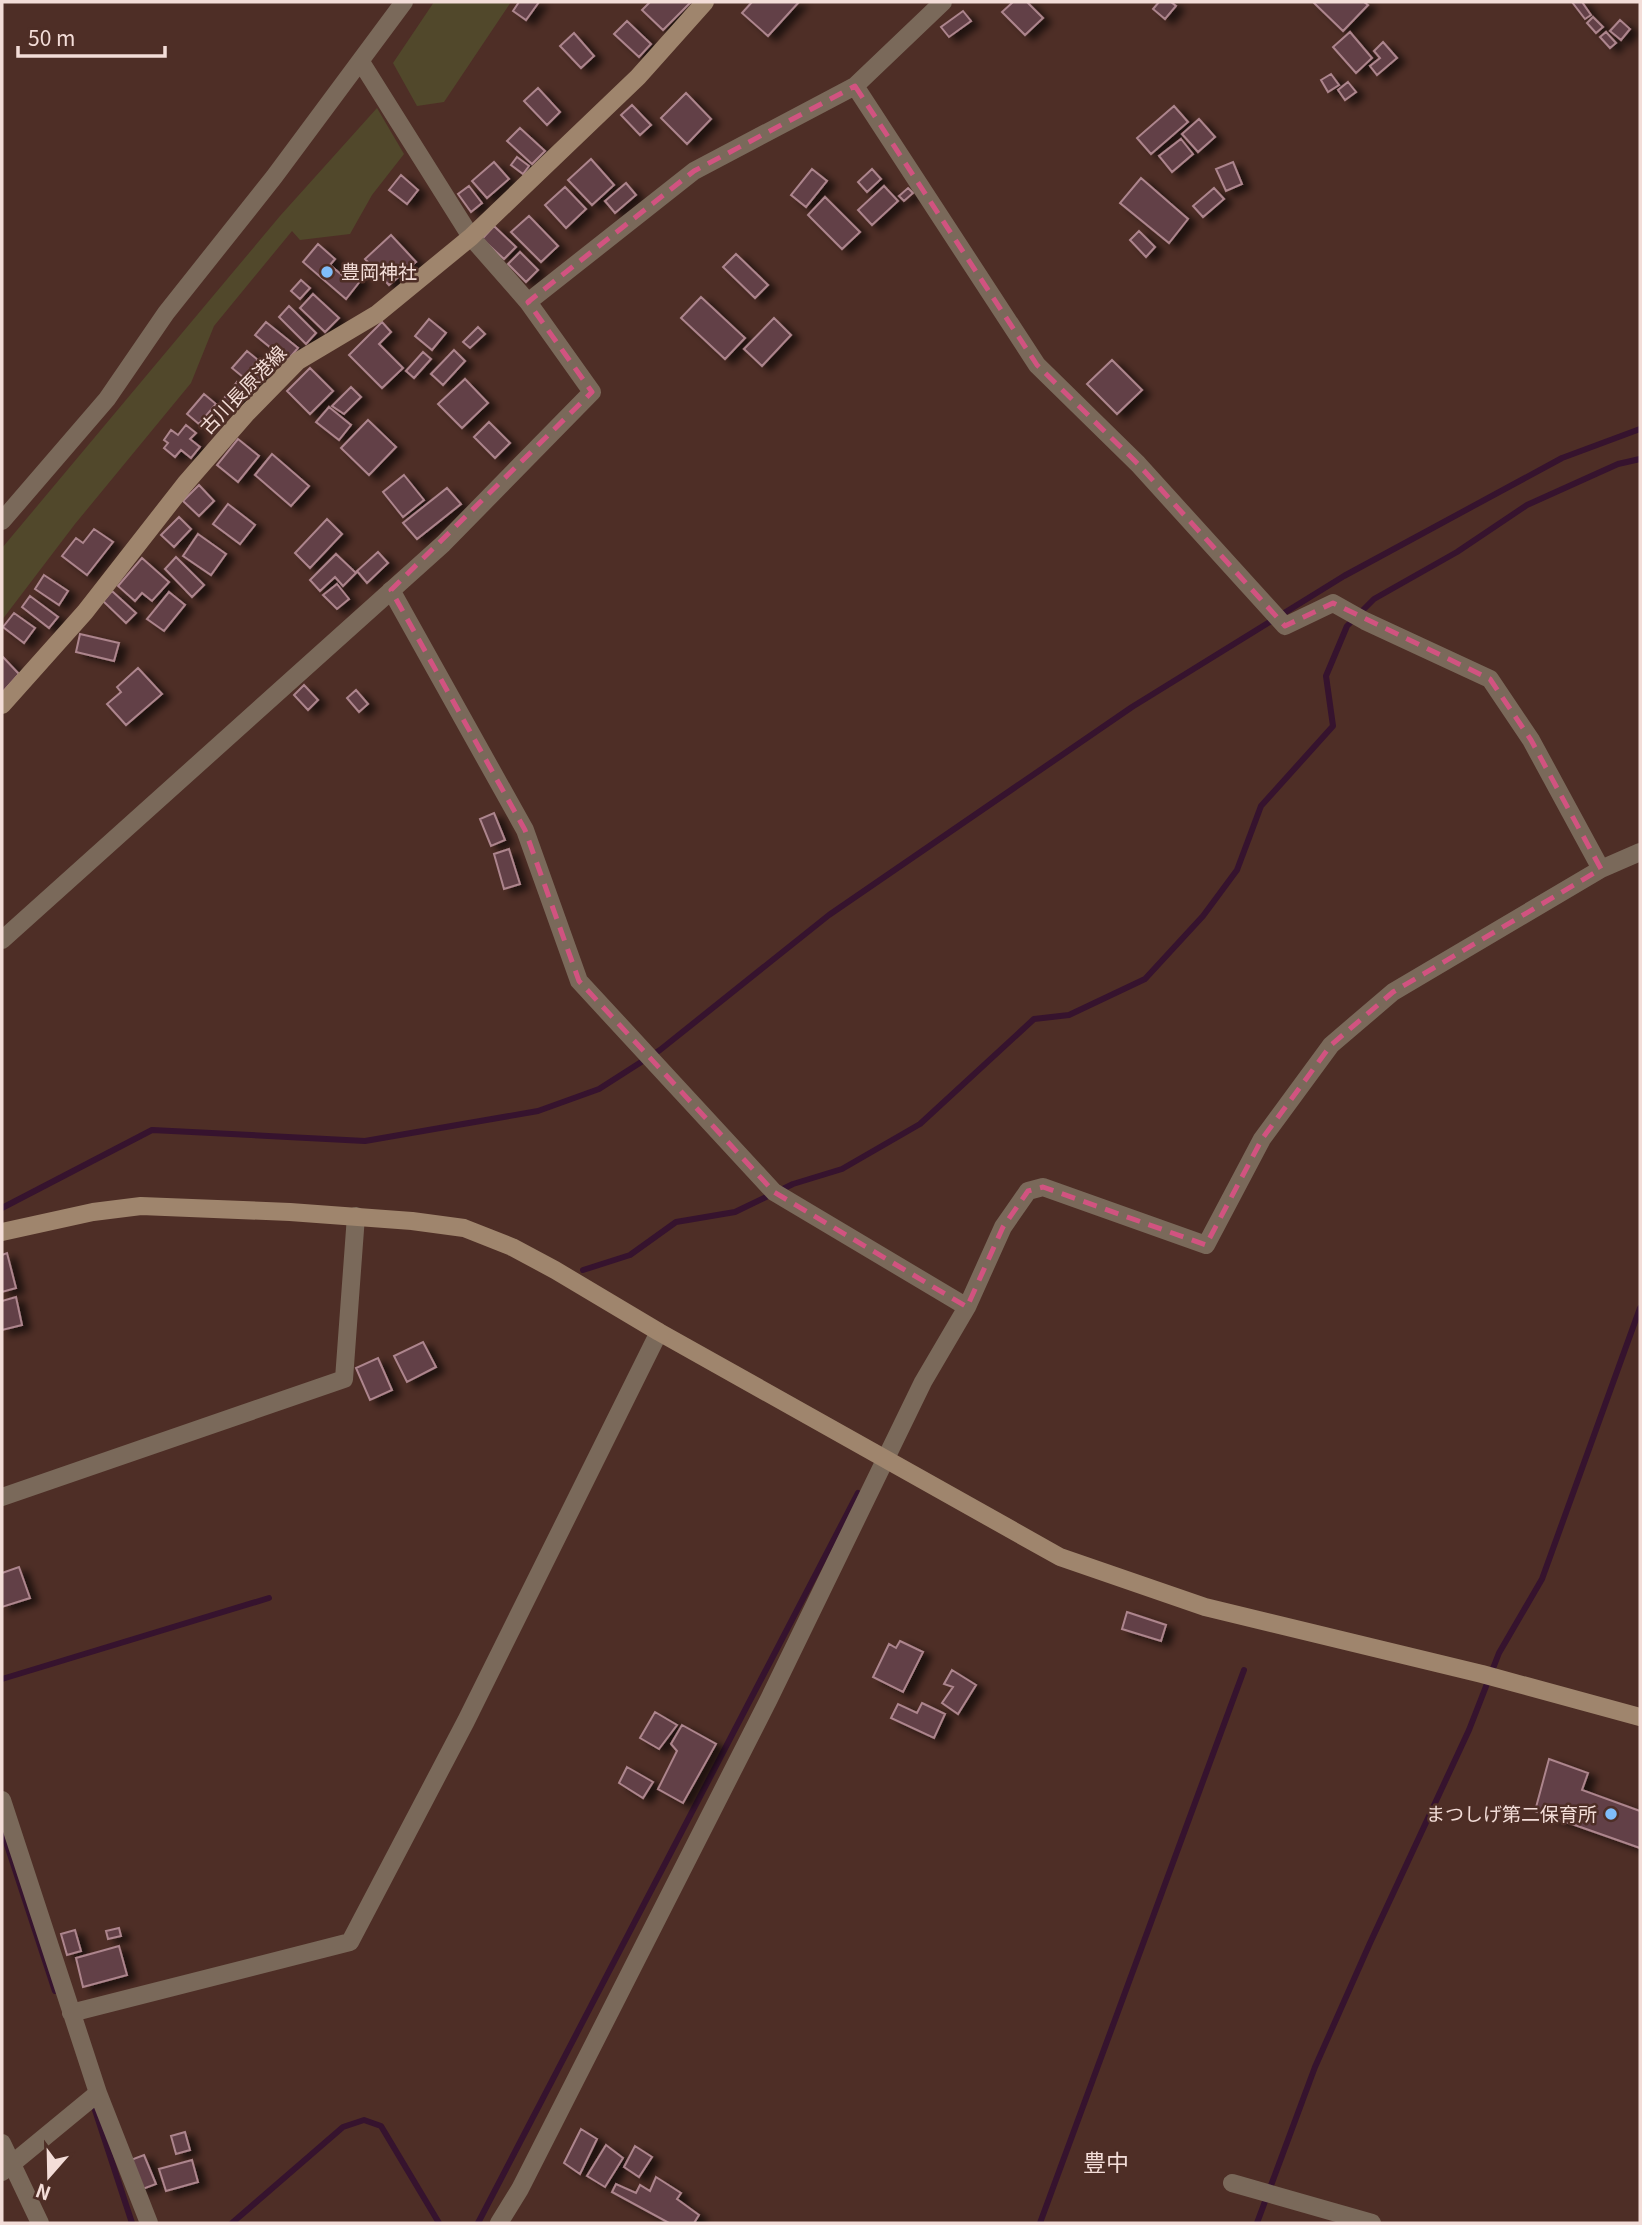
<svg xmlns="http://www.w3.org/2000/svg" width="1642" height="2225" viewBox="0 0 1642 2225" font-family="Georgia,'Noto Sans JP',serif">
  <defs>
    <filter id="shadow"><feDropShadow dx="8" dy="4.5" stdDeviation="3.5" flood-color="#0009"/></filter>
  </defs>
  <rect width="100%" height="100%" fill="#4e2e26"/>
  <path fill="#51482b" d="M434,2H511L444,102L417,106L393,63Z
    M377,108L404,154L372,195L350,234L300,240L292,231L214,326L191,383L75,524L2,620V548L280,216Z"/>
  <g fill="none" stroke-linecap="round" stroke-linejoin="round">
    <path stroke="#36132e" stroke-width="6" d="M2,1208L152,1130L365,1141L538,1111L599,1089L660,1050L829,915L1132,707L1344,576L1562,458L1640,429
      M583,1270L630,1255L676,1222L735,1212L793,1184L842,1169L920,1124L1034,1019L1069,1015L1145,979L1203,916L1237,870L1261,806L1333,726L1326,676L1347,626L1374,599L1457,552L1527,505L1618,464L1640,459
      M2,1679L269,1598
      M2,1830L55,1991
      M93,2104L132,2223
      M232,2223L343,2127L364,2120L381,2126L439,2223
      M478,2223L858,1493
      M1040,2223L1244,1670
      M1257,2223L1315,2067L1370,1943L1469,1730L1499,1653L1542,1579L1640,1308"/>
  </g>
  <path fill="#624047" stroke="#ad858d" stroke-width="2" filter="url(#shadow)" d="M519,2H539L526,20L513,11Z
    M650,2H691L663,30L642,10Z
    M752,2H799L768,36L742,13Z
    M1013,2H1027L1043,18L1025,35L1002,12Z
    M1159,2H1171L1176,6L1165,19L1153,9Z
    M1313,2H1364L1368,5L1343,31Z
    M1572,2H1582L1591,15L1585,19Z
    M963,11L971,21L949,37L941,27Z
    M1593,17L1603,27L1596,33L1587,23Z
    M1620,20L1630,29L1621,40L1610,31Z
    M627,21L651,44L639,57L614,34Z
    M1350,32L1372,58L1356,73L1333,47Z
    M1606,32L1616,43L1610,48L1600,37Z
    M574,33L594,56L581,68L560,46Z
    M1383,42L1397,58L1377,75L1370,66L1380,58L1374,51Z
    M1331,74L1339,85L1328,92L1321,80Z
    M1348,82L1356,92L1345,100L1338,90Z
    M538,88L560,112L547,125L524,101Z
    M686,93L711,119L687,144L661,118Z
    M632,105L651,125L640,135L621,115Z
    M1174,106L1188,122L1151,154L1137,138Z
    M1199,119L1215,137L1198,152L1182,134Z
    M520,128L545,151L532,164L507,141Z
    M1181,139L1193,154L1172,172L1159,156Z
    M517,157L529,166L523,174L511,165Z
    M591,159L614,185L592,205L568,180Z
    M494,162L509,179L487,198L472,181Z
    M1233,162L1242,184L1226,191L1216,169Z
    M812,169L827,181L806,207L791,195Z
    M872,169L881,179L867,192L858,182Z
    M401,175L418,190L407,204L389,190Z
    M1141,178L1188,219L1169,243L1120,203Z
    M626,183L636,195L615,213L605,201Z
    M469,186L482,203L471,212L458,194Z
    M884,186L898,201L872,225L858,210Z
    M565,187L586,209L566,228L545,205Z
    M908,188L913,193L904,201L899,196Z
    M1214,188L1224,199L1203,217L1193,206Z
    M825,197L860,232L842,249L808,215Z
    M529,216L558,246L541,262L511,232Z
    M494,226L516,247L504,259L482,239Z
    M1139,231L1155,247L1146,257L1130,240Z
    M391,235L416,262L389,285L365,259Z
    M318,244L335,259L330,265L343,276L348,269L361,280L346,299L303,262Z
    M520,252L538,270L526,282L508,264Z
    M736,254L768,285L755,298L723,267Z
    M301,280L310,288L300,299L291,291Z
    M313,294L339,318L325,332L300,308Z
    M701,297L745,338L725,359L681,318Z
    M289,306L316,333L306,344L279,317Z
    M774,318L791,335L762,366L744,349Z
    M429,319L446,333L432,350L415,336Z
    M266,322L298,348L287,361L255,335Z
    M382,322L391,332L379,344L403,368L382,388L349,355Z
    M478,327L485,334L470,348L463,342Z
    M454,350L465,361L443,385L431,374Z
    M247,351L258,360L254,364L265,373L254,386L232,368Z
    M423,352L431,359L414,378L406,371Z
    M1112,360L1142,390L1117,414L1087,384Z
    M310,368L333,391L310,414L287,391Z
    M465,379L488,403L462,428L438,404Z
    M237,382L249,392L234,412L221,402Z
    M351,387L361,397L344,414L332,406Z
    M204,394L216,404L199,424L187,414Z
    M329,407L351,425L339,440L316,422Z
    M368,420L396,447L369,475L341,448Z
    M489,422L510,443L495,458L474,437Z
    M186,425L196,433L190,439L200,447L191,458L181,450L175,457L164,448L168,443L164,440L171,430L178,435Z
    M238,439L259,456L238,482L217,465Z
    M272,454L309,486L291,506L255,475Z
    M404,475L424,500L403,517L383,492Z
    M199,485L214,501L199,516L183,501Z
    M447,488L461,504L417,539L403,523Z
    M228,504L255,525L240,544L213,524Z
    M179,517L191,529L174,547L161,535Z
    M327,519L342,534L310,568L295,553Z
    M94,529L113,542L87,575L62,556L76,538L83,543Z
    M198,534L226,554L211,575L183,556Z
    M378,552L388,563L367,583L357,571Z
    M336,554L356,573L343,586L335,577L320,591L310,580Z
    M176,557L204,585L192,597L165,569Z
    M142,558L169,582L152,601L142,593L135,601L118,586Z
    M44,575L68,591L59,605L35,589Z
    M337,584L349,599L337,609L323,595Z
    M112,591L136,613L126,623L103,601Z
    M169,592L185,605L164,631L147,619Z
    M30,596L58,617L49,628L22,607Z
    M14,613L35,628L24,643L3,627Z
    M80,634L119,643L114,661L76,652Z
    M2,656L19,674L2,693Z
    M138,668L162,694L126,725L107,704L121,692L117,687Z
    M304,685L318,700L308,710L294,695Z
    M356,690L368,704L359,712L347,698Z
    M494,813L505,840L491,846L480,819Z
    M509,849L520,884L504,889L494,854Z
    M7,1253L16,1288L2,1292V1255Z
    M16,1297L22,1325L2,1330V1301Z
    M423,1342L436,1367L407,1382L394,1356Z
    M378,1358L392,1390L370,1400L356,1368Z
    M19,1567L30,1598L2,1607V1573Z
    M1127,1612L1166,1625L1161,1641L1122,1629Z
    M900,1641L923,1652L903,1692L873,1677L889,1644L896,1648Z
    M952,1670L976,1685L958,1714L942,1703L953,1687L944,1684Z
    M922,1703L945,1714L934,1738L891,1718L898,1704L917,1713Z
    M655,1712L677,1725L659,1749L640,1738Z
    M682,1725L716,1744L683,1803L658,1789L677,1751L671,1744Z
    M1549,1759L1588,1773L1582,1790L1640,1811V1848L1535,1811Z
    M627,1767L653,1782L643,1798L619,1783Z
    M119,1928L121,1936L108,1939L106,1931Z
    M75,1930L81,1951L67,1955L61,1934Z
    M119,1946L127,1975L83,1987L76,1958Z
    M581,2129L597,2139L580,2174L564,2163Z
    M185,2132L190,2150L176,2154L171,2136Z
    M606,2145L623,2158L605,2187L587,2176Z
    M635,2146L652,2157L639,2177L624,2167Z
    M144,2155L156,2184L140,2190L128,2161Z
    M192,2160L198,2182L166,2191L159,2169Z
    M656,2177L681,2193L677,2199L699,2215L694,2223H669L612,2192L616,2184L636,2193L640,2185L650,2191Z"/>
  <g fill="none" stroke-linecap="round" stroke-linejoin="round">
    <path stroke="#7a695a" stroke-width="18" d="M855,86L1037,365L1138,464L1285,626L1333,603L1365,621L1490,679L1531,740L1601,869
      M528,302L694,171L855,86L943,2
      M2,521L107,399L166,313L274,177L404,2
      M391,590L525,830L579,981L774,1192L967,1307
      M2,940L443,544L592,392L528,302L471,237L361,62
      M2,1497L344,1379L356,1216
      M2,1800L98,2093L149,2223
      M71,2013L350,1942L466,1721L659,1332
      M2,2143L40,2223
      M2,2172L98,2093
      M1232,2183L1372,2223
      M499,2223L520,2189L769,1699L923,1382L967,1307L1003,1227L1028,1191L1043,1187L1206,1245L1262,1139L1331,1045L1393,992L1601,869L1640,852"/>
    <path stroke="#9f856d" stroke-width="18" d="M2,705L85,612L185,484L246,414L298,361L377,314L471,237L638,77L705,2
      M2,1232L93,1212L141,1206L290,1212L412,1221L464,1228L512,1247L555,1270L659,1332L1060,1557L1205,1607L1482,1674L1640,1717"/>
  </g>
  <path fill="none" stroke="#d15380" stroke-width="5" stroke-dasharray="14 9" stroke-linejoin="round" d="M855,86L1037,365L1138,464L1285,626L1333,603L1490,679L1531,740L1601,869L1393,992L1331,1045L1262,1139L1206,1245L1043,1187L1028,1191L1003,1227L967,1307L774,1192L579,981L525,830L391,590L592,392L528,302L694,171Z"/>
  <g fill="#7fbdfa" stroke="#4e2e26" stroke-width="2.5">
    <circle cx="327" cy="272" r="7"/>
    <circle cx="1611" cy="1814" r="7"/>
  </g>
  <g text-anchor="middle" stroke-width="5" stroke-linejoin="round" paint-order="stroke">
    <g font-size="19" fill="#f3ddd8" stroke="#4e2e26" text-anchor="start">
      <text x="341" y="279">豊岡神社</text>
      <text x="1597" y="1821" text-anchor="end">まつしげ第二保育所</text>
    </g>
    <g font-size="19" fill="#f3ddd8" stroke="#4e2e26">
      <text transform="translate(243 390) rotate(-46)" y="7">古川長原港線</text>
    </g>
    <g font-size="23" fill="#f3ddd8" stroke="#4e2e26">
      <text x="1106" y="2171">豊中</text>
    </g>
  </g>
  <rect width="1642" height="2225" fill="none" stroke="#f3ddd8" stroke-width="7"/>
  <g transform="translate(49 2176) rotate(200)" stroke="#4e2e26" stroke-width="5" paint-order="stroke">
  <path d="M0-5L12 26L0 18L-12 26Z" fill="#f3ddd8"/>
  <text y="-10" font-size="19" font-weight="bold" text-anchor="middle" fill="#f3ddd8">N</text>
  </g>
  <path d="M18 46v10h147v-10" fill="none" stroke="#f3ddd8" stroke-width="3.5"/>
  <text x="28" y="46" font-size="21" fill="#f3ddd8" stroke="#4e2e26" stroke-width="5" paint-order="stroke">50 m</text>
</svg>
